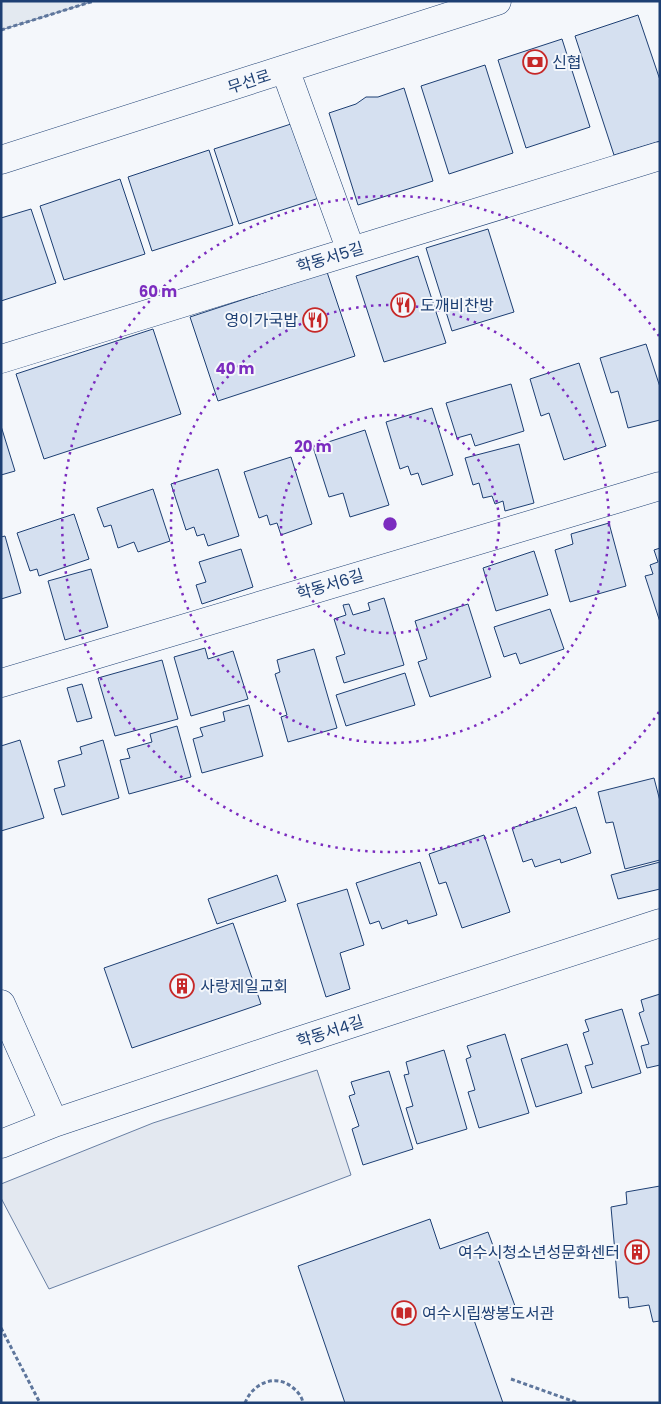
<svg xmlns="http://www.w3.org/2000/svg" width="661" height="1404" viewBox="0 0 661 1404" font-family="Poppins,'Noto Sans KR',sans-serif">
  <rect width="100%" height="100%" fill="#f4f7fb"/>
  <path fill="#e3e9f0" stroke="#687fa3" d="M1,1H94L1,30Z"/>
  <path fill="#e3e8f0" stroke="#687fa3" d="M317,1070L351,1175L49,1289L1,1198V1184L153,1123Z"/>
  <path fill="#d5e0f0" stroke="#1d3f73" d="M638,15L660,80V141L614,155L575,36Z
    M562,39L590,127L526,148L498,60Z
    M485,65L513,153L449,174L421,86Z
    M404,88L433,181L358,205L329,113L356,104L366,97H378Z
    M294,123L319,198L239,224L214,149Z
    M209,150L233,225L152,251L128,177Z
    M120,179L145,254L64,280L40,206Z
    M31,209L56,283L1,301V218Z
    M488,229L514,312L452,331L426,248Z
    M418,256L446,343L384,362L356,276Z
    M327,272L355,356L218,401L190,317Z
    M153,329L181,414L44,459L16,374Z
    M646,344L660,387V420L628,428L618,391L611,393L600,358Z
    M579,363L606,446L564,460L549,413L541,416L530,379Z
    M511,384L524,431L475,446L471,434L457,438L446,403Z
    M432,408L453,475L422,485L418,473L411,475L408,466L400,469L386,422Z
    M1,426L15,471L1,475Z
    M365,430L389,505L350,517L343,493L329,497L313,447Z
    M519,444L534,503L505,511L503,501L495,504L492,496L483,498L479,483L473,485L465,458Z
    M291,457L312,524L281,535L277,523L270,525L267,515L259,518L244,472Z
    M218,469L239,536L208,546L204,534L197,536L194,527L186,530L171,484Z
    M153,489L170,541L138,552L134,542L118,548L111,525L104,527L97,508Z
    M74,514L89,559L39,576L37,569L30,571L17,533Z
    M609,523L626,586L570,602L555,550L573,544L571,534Z
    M5,536L21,593L1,599V537Z
    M660,548V622L645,576L653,574L650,565L658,562L654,550Z
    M241,549L253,587L202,604L196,585L206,582L199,562Z
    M534,551L548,595L496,611L483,568Z
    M91,569L108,627L65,640L48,581Z
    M384,598L404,665L344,683L336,657L345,654L334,619L346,615L343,605L349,604L353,615L370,610L368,603Z
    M468,604L491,677L430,697L418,662L427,659L415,621Z
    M550,609L564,649L520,664L516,653L504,657L494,627Z
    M205,648L208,659L233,651L248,699L191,716L174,657Z
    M314,649L337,728L288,742L281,717L287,715L275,674L280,672L277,660Z
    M162,660L178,719L115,736L98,678Z
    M405,673L415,705L346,726L336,695Z
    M82,684L92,718L77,722L67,688Z
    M249,705L263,756L202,773L193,739L203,736L200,728L225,721L223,712Z
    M177,726L191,777L129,794L120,760L130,758L127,749L152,742L150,734Z
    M20,740L44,818L1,831V746Z
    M103,740L119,798L62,815L54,789L65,786L58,761L82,754L80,747Z
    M654,778L660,801V860L625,869L613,822L606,823L598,792Z
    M576,807L591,853L561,863L560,859L535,867L532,859L523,862L512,828Z
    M484,835L510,912L462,928L446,882L439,884L429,854Z
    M420,862L437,915L408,924L407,920L382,929L379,921L370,924L356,883Z
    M660,862V889L618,899L611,875Z
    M277,875L286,901L217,924L208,899Z
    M347,889L364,945L340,953L350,989L326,997L297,904Z
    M233,923L261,1004L132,1048L104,968Z
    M660,994V1065L647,1068L641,1046L649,1044L639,1013L644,1011L641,1000Z
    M622,1009L641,1073L592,1088L585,1066L593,1064L583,1033L589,1031L585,1020Z
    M505,1034L529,1113L479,1128L468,1092L475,1090L466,1059L471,1057L467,1046Z
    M567,1044L582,1093L536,1107L521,1059Z
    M444,1050L467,1129L417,1144L406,1108L413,1106L404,1075L409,1074L406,1062Z
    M389,1071L413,1149L363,1165L352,1129L359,1126L349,1096L355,1094L351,1082Z
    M660,1186V1321L653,1322L649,1305L629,1308L628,1297L619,1298L611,1207L627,1204L626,1192Z
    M430,1219L440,1249L488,1232L515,1306L474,1320L503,1403H345L298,1266Z"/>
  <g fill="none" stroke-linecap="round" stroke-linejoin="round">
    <g stroke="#1d3f73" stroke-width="29">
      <path id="minor" d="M285,69L351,251
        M1,160L497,1
        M1,359L660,156
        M1,683L660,486
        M1,1004L54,1123
        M1,1144L54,1123L286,1045L660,923"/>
    </g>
    <path stroke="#5e769c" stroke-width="3" stroke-dasharray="4 2.5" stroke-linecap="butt" d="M1,30L94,1
      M1,1328L40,1403
      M511,1379L578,1403
      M245,1403C252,1384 275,1373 292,1387C297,1391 302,1396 303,1403"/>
    <use href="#minor" stroke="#f4f7fb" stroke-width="28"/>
  </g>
  <g fill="none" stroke="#7b2cbf" stroke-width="2.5" stroke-dasharray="2.5 5">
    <circle cx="390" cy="524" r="109"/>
    <circle cx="390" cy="524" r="219"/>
    <path d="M659 712A328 328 0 1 1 659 336"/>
  </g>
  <defs>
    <g id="bank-ring" transform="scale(1.25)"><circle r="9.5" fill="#f4f7fb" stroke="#c62828" stroke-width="1.5"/><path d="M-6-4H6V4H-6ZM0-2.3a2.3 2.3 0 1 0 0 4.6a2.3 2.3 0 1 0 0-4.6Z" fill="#c62828"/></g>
    <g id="restaurant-ring" transform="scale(1.25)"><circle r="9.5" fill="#f4f7fb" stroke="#c62828" stroke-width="1.5"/><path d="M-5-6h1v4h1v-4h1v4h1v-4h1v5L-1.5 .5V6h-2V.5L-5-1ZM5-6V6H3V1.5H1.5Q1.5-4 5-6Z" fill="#c62828"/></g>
    <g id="building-ring" transform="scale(1.25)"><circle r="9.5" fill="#f4f7fb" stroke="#c62828" stroke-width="1.5"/><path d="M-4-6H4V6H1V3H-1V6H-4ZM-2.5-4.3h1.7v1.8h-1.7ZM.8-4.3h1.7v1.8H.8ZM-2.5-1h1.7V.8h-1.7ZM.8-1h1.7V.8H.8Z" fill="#c62828"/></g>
    <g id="library-ring" transform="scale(1.25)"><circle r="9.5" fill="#f4f7fb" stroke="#c62828" stroke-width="1.5"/><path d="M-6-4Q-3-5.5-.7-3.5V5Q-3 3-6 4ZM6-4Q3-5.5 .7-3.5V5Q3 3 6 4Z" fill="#c62828"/></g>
  </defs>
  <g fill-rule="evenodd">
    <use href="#bank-ring" x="535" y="62"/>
    <use href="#restaurant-ring" x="403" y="305"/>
    <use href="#restaurant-ring" x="315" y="320"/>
    <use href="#building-ring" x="182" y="986"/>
    <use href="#building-ring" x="637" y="1252"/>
    <use href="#library-ring" x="404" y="1313"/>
  </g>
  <g text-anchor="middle" stroke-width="4" stroke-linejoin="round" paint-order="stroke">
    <g font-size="16" fill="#1d3f73" stroke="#f4f7fb" text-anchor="start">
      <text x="552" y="68">신협</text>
      <text x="420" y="311">도깨비찬방</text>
      <text x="298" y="326" text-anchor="end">영이가국밥</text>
      <text x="200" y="992">사랑제일교회</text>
      <text x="620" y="1258" text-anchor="end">여수시청소년성문화센터</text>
      <text x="422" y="1319">여수시립쌍봉도서관</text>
    </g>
    <g font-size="16" fill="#1d3f73" stroke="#f4f7fb">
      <text transform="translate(249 81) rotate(-18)" y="6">무선로</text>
      <text transform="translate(330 257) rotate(-17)" y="6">학동서5길</text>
      <text transform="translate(330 584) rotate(-17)" y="6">학동서6길</text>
      <text transform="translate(330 1031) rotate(-18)" y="6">학동서4길</text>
    </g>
  </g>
  <circle cx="390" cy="524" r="8" fill="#7b2cbf" stroke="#f4f7fb" stroke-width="2.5"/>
  <g font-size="15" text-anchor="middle" font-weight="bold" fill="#7b2cbf" stroke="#f4f7fb" stroke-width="4" stroke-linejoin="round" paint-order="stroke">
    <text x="158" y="297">60 m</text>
    <text x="235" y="374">40 m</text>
    <text x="313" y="452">20 m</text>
  </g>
  <rect width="661" height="1404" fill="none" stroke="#1d3f73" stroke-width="5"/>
</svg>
